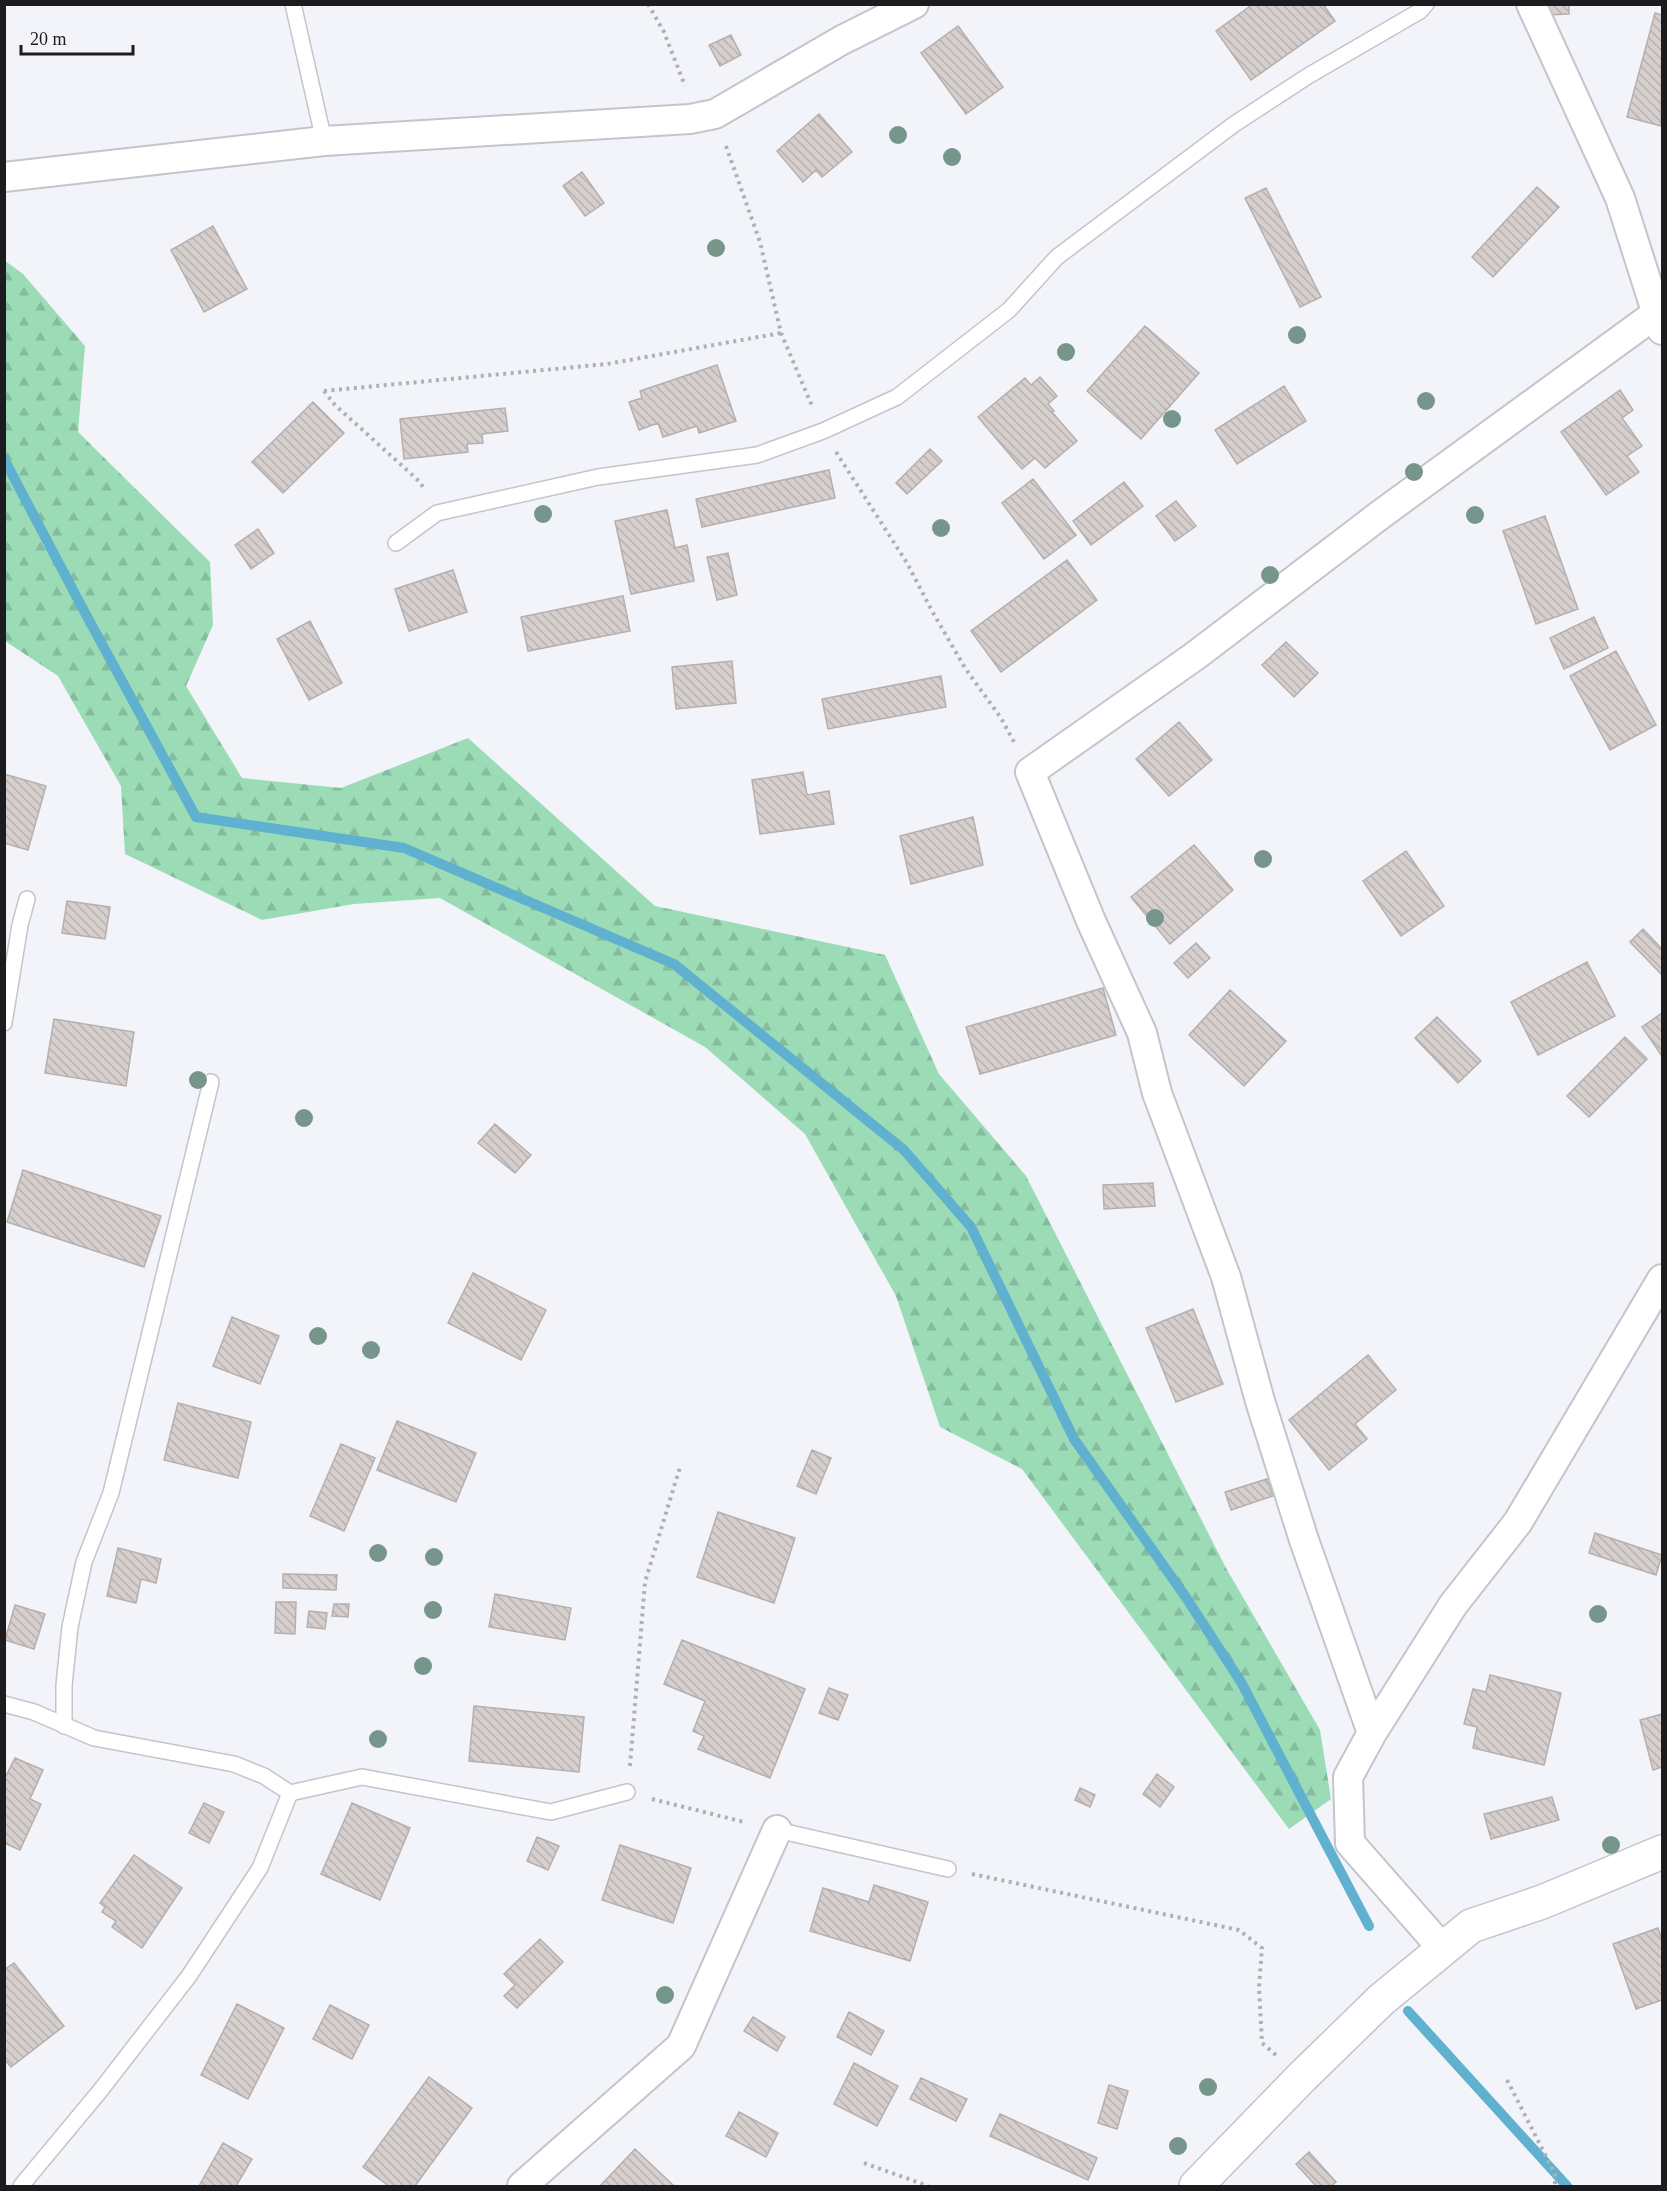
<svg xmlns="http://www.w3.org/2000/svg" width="1667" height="2191" viewBox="0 0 1667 2191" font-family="'Times New Roman',serif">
  <defs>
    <pattern id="forest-firs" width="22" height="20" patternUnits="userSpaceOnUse" patternTransform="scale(1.5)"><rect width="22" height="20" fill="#9bdcb7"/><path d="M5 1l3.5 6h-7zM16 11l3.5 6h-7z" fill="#85bc9d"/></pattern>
    <pattern id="building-back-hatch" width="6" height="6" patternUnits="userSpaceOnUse" patternTransform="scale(1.5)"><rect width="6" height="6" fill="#d6cfce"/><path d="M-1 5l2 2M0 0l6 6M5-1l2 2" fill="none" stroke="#b7b1b0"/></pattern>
  </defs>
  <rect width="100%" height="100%" fill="#f2f4fa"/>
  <path fill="url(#forest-firs)" d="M4,260L23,274L85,346L78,432L210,562L213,625L186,686L242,778L341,788L468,738L655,906L885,955L939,1074L1026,1176L1226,1568L1320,1730L1331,1799L1289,1829L1022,1469L940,1427L896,1296L805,1134L705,1047L440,898L354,904L262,920L125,854L121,786L58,676L5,641Z"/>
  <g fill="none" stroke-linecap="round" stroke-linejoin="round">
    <path stroke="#60b0cf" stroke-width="10" d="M4,459L84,611L196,817L404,848L674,964L904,1150L971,1227L1074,1439L1185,1596L1241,1682L1369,1926
      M1408,2011L1567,2186"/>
  </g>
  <path fill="url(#building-back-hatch)" stroke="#b6afae" stroke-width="1.5" d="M1253,4H1323L1335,21L1251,80L1216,31Z
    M1546,4H1569V14L1547,15Z
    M1655,13L1662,15L1661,126L1627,117Z
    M958,26L1003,87L966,114L921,53Z
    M731,35L741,55L720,66L709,45Z
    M819,114L852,152L822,177L816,170L803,182L777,151Z
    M582,172L604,203L585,216L563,186Z
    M1537,187L1559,207L1493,277L1472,257Z
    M1266,188L1321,297L1300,307L1245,198Z
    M213,226L247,289L204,312L171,250Z
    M1145,326L1199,373L1141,439L1087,391Z
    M717,365L736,421L699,433L697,426L663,437L658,423L639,430L629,402L642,398L640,391Z
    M1040,377L1057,396L1048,404L1054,411L1052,412L1077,441L1045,468L1035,458L1022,469L978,417L1025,378L1031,385Z
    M1284,386L1306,421L1237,464L1215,430Z
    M1620,390L1633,410L1622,418L1642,446L1627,456L1639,472L1606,495L1561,432Z
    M313,402L344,433L283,493L252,462Z
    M505,408L508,431L482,434L483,443L467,444L468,452L404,459L400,419Z
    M930,449L942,461L907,494L896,483Z
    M829,470L835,498L702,527L696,499Z
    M1033,479L1076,535L1044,559L1002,503Z
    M1124,482L1143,506L1091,545L1073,521Z
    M1176,501L1196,526L1175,541L1156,516Z
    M667,510L675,548L687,545L694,581L631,594L615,521Z
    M1545,516L1578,609L1536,624L1503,531Z
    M258,529L274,553L251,569L235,545Z
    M728,553L737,595L717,600L707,557Z
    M1067,560L1097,600L1001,672L971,631Z
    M453,570L467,612L409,631L395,589Z
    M623,596L630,631L528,651L521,617Z
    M1594,617L1608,648L1564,669L1550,638Z
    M310,621L342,683L309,700L277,639Z
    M1286,642L1318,673L1294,697L1262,665Z
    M1616,651L1656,725L1610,750L1570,676Z
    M732,661L736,703L676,709L672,667Z
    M941,676L946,707L828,729L822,699Z
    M1179,722L1212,760L1169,796L1136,759Z
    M803,772L807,795L829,791L834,824L760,834L752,780Z
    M4,774L46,786L28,850L4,843Z
    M973,817L983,865L911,884L900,836Z
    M1194,845L1233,890L1170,944L1131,897Z
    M1406,851L1444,906L1401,936L1363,881Z
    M67,901L110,907L105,939L62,933Z
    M1643,929L1662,949V975L1630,942Z
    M1196,943L1210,958L1188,978L1174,963Z
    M1587,962L1615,1016L1538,1055L1511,1002Z
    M1103,988L1116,1035L980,1074L966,1027Z
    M1230,990L1286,1041L1244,1086L1189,1035Z
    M1662,1013V1056L1642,1027Z
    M1437,1017L1481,1061L1458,1083L1415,1038Z
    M54,1019L134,1032L126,1086L45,1073Z
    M1625,1037L1647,1059L1589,1117L1567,1096Z
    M495,1124L531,1155L515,1173L478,1143Z
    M23,1170L161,1216L144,1267L7,1222Z
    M1153,1183L1155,1206L1104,1209L1103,1185Z
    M473,1273L546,1310L521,1360L448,1323Z
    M1193,1309L1223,1384L1176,1402L1146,1328Z
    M232,1317L279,1336L260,1384L213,1366Z
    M1368,1355L1396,1390L1355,1424L1367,1439L1329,1470L1289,1420Z
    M178,1403L251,1422L238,1478L164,1460Z
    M397,1421L476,1453L456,1502L377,1470Z
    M341,1444L375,1458L344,1531L310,1516Z
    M812,1450L831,1458L816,1494L797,1486Z
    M1267,1479L1273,1496L1231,1510L1225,1492Z
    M718,1512L795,1538L774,1603L697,1577Z
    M1595,1533L1662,1555L1656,1575L1589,1553Z
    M118,1548L161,1559L156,1583L141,1579L136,1603L107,1596Z
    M283,1574L337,1575L336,1590L283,1588Z
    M495,1594L571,1608L565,1640L489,1627Z
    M276,1602H296L295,1634L275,1633Z
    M334,1604H349L348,1617L332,1616Z
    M15,1605L45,1614L34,1649L5,1640Z
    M309,1611L327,1613L325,1629L307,1627Z
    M682,1640L805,1689L770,1778L698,1749L704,1736L693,1731L705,1701L664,1684Z
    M1490,1675L1561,1693L1544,1765L1473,1748L1477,1727L1464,1724L1473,1689L1486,1692Z
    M829,1688L848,1695L838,1720L819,1713Z
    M474,1706L584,1717L579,1772L469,1761Z
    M1662,1714V1767L1653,1770L1640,1720Z
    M15,1758L43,1770L30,1799L41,1804L20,1850L4,1843V1780Z
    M1157,1774L1174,1787L1160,1807L1143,1794Z
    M1080,1788L1095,1795L1090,1807L1075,1800Z
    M1552,1797L1559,1820L1491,1839L1484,1814Z
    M204,1803L224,1812L209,1843L189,1833Z
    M352,1803L410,1828L380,1900L321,1874Z
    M537,1837L559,1846L548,1870L527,1861Z
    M620,1845L691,1868L673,1923L602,1900Z
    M134,1855L182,1888L142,1948L112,1927L116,1921L102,1912L105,1907L100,1903Z
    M874,1885L928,1902L910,1961L810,1931L823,1888L869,1902Z
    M1658,1928L1662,1940V2000L1636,2009L1613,1944Z
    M540,1939L563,1962L517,2008L504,1996L515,1985L504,1974Z
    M14,1963L64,2026L11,2067L4,2059V1970Z
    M237,2004L284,2028L248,2099L201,2075Z
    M330,2005L369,2025L352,2059L313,2039Z
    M849,2012L884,2031L871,2055L837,2037Z
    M753,2017L785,2037L777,2051L744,2031Z
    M854,2063L898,2086L877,2126L834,2104Z
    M429,2077L472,2108L415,2186H389L363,2167Z
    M921,2078L967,2099L956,2121L910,2099Z
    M1109,2085L1128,2091L1117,2129L1098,2123Z
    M739,2112L778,2133L766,2157L726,2136Z
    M1000,2114L1097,2158L1088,2180L990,2136Z
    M223,2143L252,2159L236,2186H199Z
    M635,2149L674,2186H600Z
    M1309,2152L1336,2182L1331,2186H1316L1296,2164Z"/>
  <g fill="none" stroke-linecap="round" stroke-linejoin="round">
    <g stroke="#c3c5cb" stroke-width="18">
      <path id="service" d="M293,4L324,141
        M396,543L437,513L598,477L757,455L823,431L897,397L1009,310L1057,257L1233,125L1308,76L1420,11L1426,4
        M4,1023L20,925L27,899
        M4,1704L34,1712L94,1738L234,1764L264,1776L290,1793L260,1868L189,1976L100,2091L21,2186
        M64,1726V1685L70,1627L84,1562L111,1493L211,1082
        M290,1793L362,1777L551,1812L627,1792
        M777,1830L948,1869"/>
    </g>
    <g stroke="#c3c5cb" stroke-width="32">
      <path id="minor" d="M1531,4L1620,198L1662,330
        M4,177L324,141L690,119L715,114L842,40L914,4
        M1372,1733L1453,1605L1518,1522L1662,1279
        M1442,1948L1350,1843L1348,1777L1372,1733L1304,1540L1260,1401L1226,1277L1157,1093L1142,1033L1091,921L1030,772L1195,656L1380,515L1657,313
        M522,2186L681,2046L777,1830"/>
    </g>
    <g stroke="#c3c5cb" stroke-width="36">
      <path id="tertiary" d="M1196,2186L1302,2077L1381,2000L1471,1926L1542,1902L1662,1852"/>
    </g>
    <path stroke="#afb0b5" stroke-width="4" stroke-dasharray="3 4.5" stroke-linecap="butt" d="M648,4L664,32L685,86
      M726,146L760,242L781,333L812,406
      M324,391L607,364L781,333
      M324,391L335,405L420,482L424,489
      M836,452L907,563L932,611L965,668L1001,718L1014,742
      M630,1766L645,1582L680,1467
      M652,1799L744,1822
      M972,1874L1239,1930L1262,1948L1259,1987L1262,2043L1276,2055
      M1507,2080L1555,2174V2186
      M864,2163L928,2186"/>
    <use href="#service" stroke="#fff" stroke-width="15"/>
    <use href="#minor" stroke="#fff" stroke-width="28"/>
    <use href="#tertiary" stroke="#fff" stroke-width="33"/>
  </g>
  <g fill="#77968b">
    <circle cx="898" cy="135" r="9"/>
    <circle cx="952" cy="157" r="9"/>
    <circle cx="716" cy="248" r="9"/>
    <circle cx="1297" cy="335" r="9"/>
    <circle cx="1066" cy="352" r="9"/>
    <circle cx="1426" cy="401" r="9"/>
    <circle cx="1172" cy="419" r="9"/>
    <circle cx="1414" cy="472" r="9"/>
    <circle cx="543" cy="514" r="9"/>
    <circle cx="1475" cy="515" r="9"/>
    <circle cx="941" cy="528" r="9"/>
    <circle cx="1270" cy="575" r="9"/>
    <circle cx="1263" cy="859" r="9"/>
    <circle cx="1155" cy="918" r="9"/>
    <circle cx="198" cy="1080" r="9"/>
    <circle cx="304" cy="1118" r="9"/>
    <circle cx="318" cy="1336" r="9"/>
    <circle cx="371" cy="1350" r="9"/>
    <circle cx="378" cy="1553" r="9"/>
    <circle cx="434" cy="1557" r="9"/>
    <circle cx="433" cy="1610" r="9"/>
    <circle cx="1598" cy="1614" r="9"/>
    <circle cx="423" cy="1666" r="9"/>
    <circle cx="378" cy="1739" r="9"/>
    <circle cx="1611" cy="1845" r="9"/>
    <circle cx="665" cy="1995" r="9"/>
    <circle cx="1208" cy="2087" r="9"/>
    <circle cx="1178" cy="2146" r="9"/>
  </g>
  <rect width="1667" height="2191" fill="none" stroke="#1c1c1e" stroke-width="12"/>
  <path d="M21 45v9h112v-9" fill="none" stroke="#1c1c1e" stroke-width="3"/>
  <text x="30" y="45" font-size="18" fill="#1c1c1e" stroke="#f2f4fa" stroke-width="4.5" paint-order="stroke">20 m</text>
</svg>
